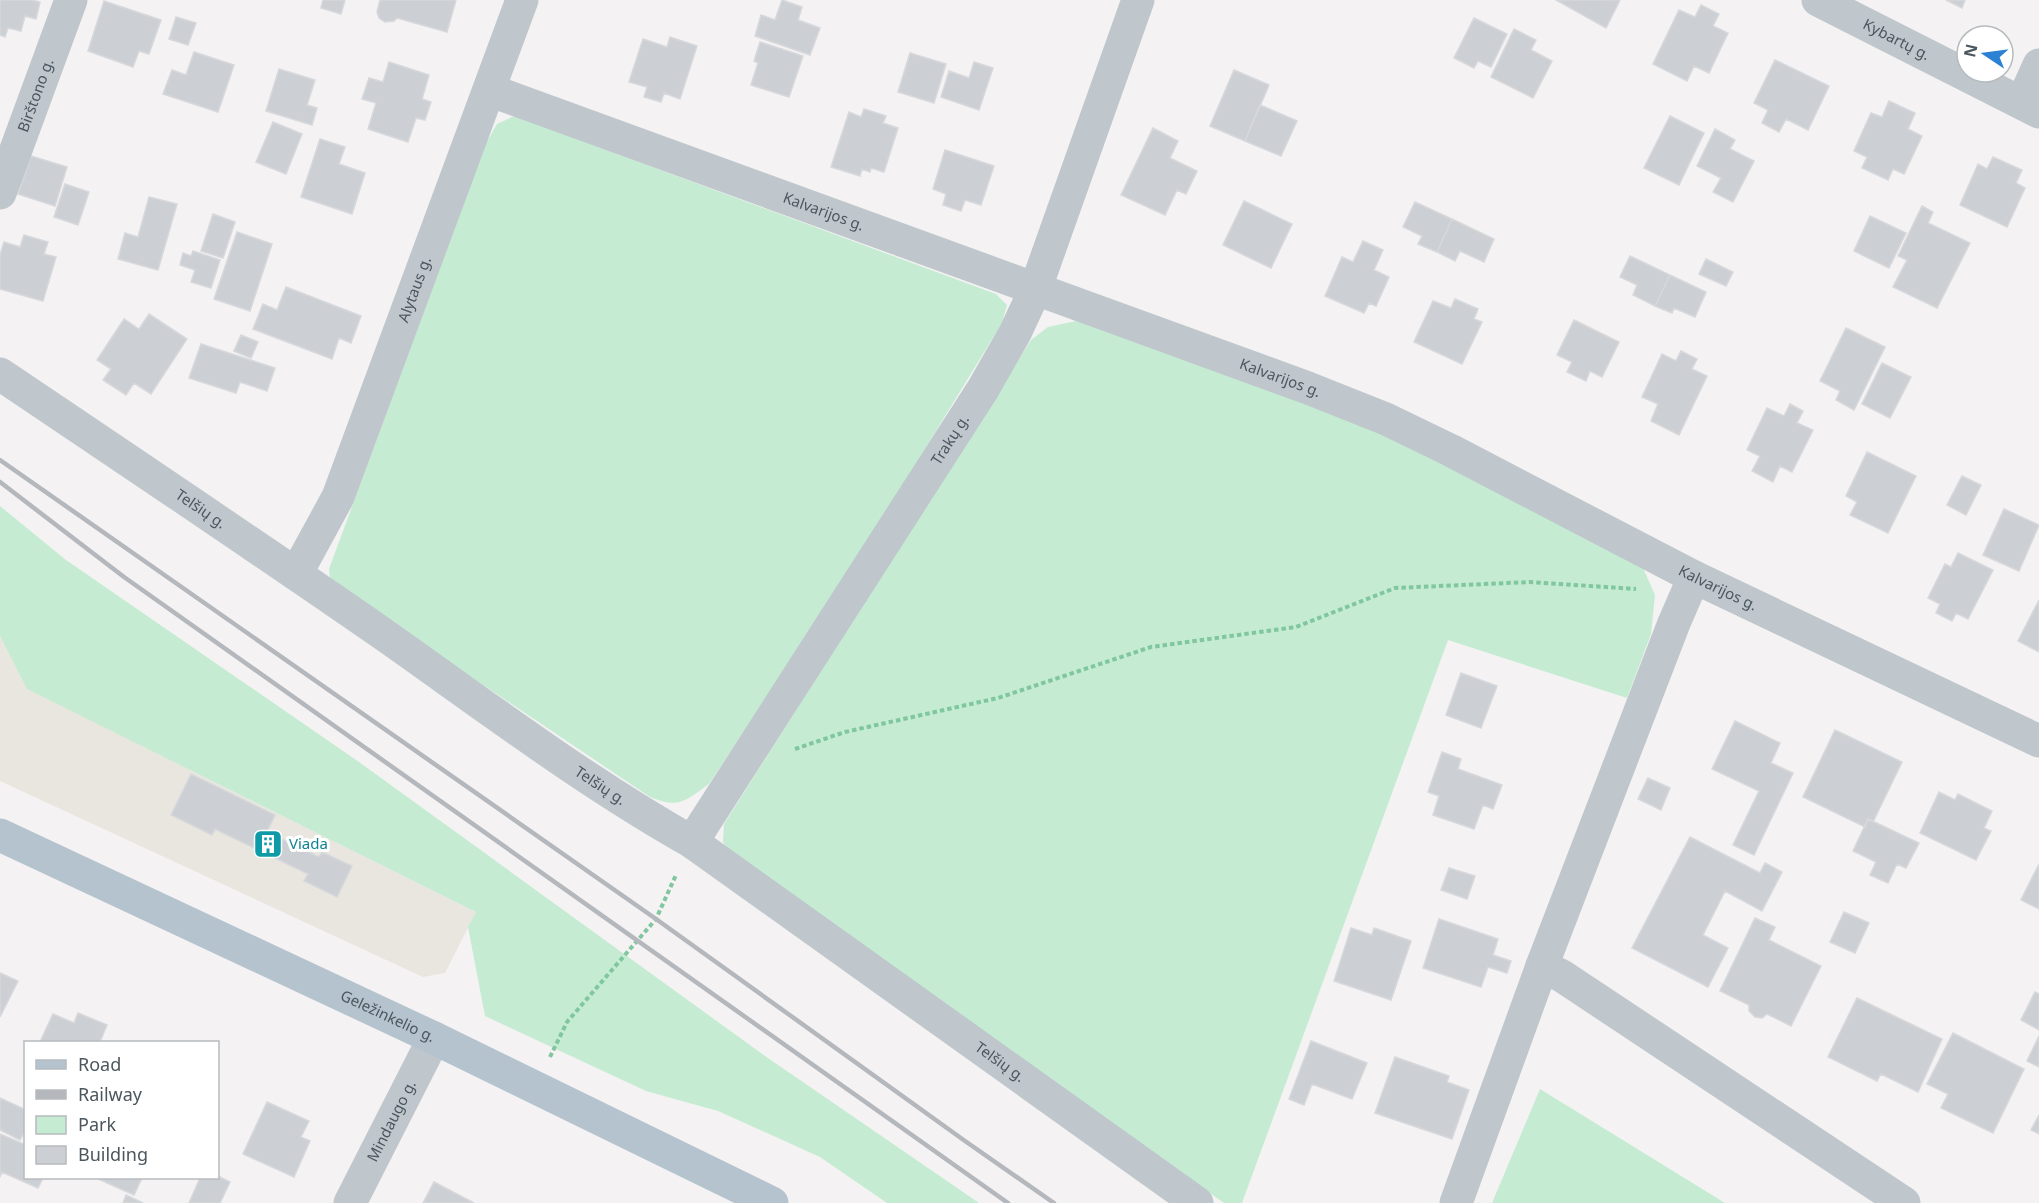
<svg xmlns="http://www.w3.org/2000/svg" width="2039" height="1203" viewBox="0 0 2039 1203" font-family="'Noto Sans',sans-serif">
  <rect width="100%" height="100%" fill="#f4f2f2"/>
  <path fill="#e9e6e0" d="M0,636L28,689L476,912L445,973L423,977L0,781Z"/>
  <path fill="#c5ecd2" d="M514,116L996,294L1007,305L1002,323L863,550L709,784C685,801 679,809 650,797L336,586L330,578L329,569L486,143L497,124Z
    M1076,321L1373,428L1643,568L1655,595L1651,634L1627,698L1448,640L1242,1203H1224L729,853L723,842L724,824L1031,340L1048,327Z
    M0,506L66,560L359,762L765,1056L979,1203H887L820,1157L718,1111L646,1091L485,1016L468,927L476,912L27,689L0,636Z
    M1540,1089L1725,1203H1492Z"/>
  <path fill="#cccfd3" stroke="#d6d8dc" stroke-width="1.5" d="M0,0H32L40,2L36,19L25,16L21,31L8,28L5,37L0,35Z
    M323,0H345L341,14L321,8Z
    M380,0H456L447,32L397,18L394,21L385,22L379,18L377,12Z
    M782,0L802,7L798,20L820,28L810,55L755,36L761,15L775,20Z
    M1556,0H1620L1606,28Z
    M1946,0H1965L1962,8Z
    M104,1L161,20L149,54L139,51L133,67L88,51Z
    M1701,5L1719,14L1713,26L1728,33L1709,73L1694,66L1687,81L1653,64L1679,10L1695,17Z
    M176,17L196,23L188,45L169,39Z
    M1474,18L1507,34L1491,67L1478,61L1474,68L1454,58Z
    M1514,29L1536,40L1531,50L1552,61L1533,98L1491,77Z
    M670,37L697,46L680,99L664,93L661,102L644,97L647,87L629,82L643,39L667,47Z
    M760,42L803,56L789,97L751,85L758,63L754,61Z
    M194,52L234,65L218,112L163,94L172,70L186,75Z
    M910,53L946,64L934,103L898,92Z
    M1775,60L1829,86L1808,130L1786,119L1779,132L1762,123L1768,110L1754,103Z
    M389,62L429,75L422,99L431,102L425,120L416,118L408,142L368,129L376,103L362,99L369,78L383,82Z
    M974,62L993,68L979,110L941,97L949,71L969,78Z
    M279,69L315,80L307,105L317,108L312,125L266,111Z
    M1234,70L1269,85L1245,141L1210,126Z
    M1889,101L1915,113L1908,129L1922,136L1904,174L1893,169L1888,180L1862,168L1867,157L1854,151L1871,113L1882,117Z
    M1260,105L1297,121L1281,156L1245,141Z
    M864,109L886,116L883,123L898,128L884,172L871,168L870,172L862,169L860,176L831,167L849,112L861,117Z
    M1670,116L1704,133L1679,185L1644,168Z
    M273,122L302,134L286,174L256,162Z
    M1153,128L1178,141L1170,158L1197,171L1186,194L1177,190L1165,215L1121,195Z
    M1715,129L1735,140L1730,149L1754,161L1733,202L1713,192L1721,178L1697,166Z
    M320,139L345,147L339,164L365,173L352,214L301,197Z
    M945,150L994,166L981,205L965,200L961,211L943,205L946,194L933,189Z
    M31,156L67,167L55,206L18,194Z
    M1993,157L2022,170L2016,183L2025,188L2007,227L1960,205L1978,164L1987,169Z
    M65,184L89,192L78,225L54,217Z
    M149,197L177,204L158,270L118,259L125,233L138,237Z
    M1244,201L1292,224L1271,268L1223,245Z
    M1415,202L1452,219L1437,252L1418,244L1422,236L1403,227Z
    M1922,206L1933,212L1928,223L1970,243L1937,308L1893,287L1907,260L1898,256Z
    M213,214L235,222L223,258L201,251Z
    M1870,216L1906,233L1889,268L1854,251Z
    M1452,219L1494,239L1484,262L1460,251L1455,261L1437,252Z
    M237,232L272,244L250,311L214,299Z
    M24,235L48,242L44,254L56,257L43,301L0,289V255L4,242L20,247Z
    M1363,241L1383,250L1374,270L1389,277L1376,306L1369,303L1364,313L1325,296L1342,257L1353,262Z
    M193,251L220,260L211,288L191,282L195,270L180,265L183,253L191,256Z
    M1630,256L1670,275L1655,306L1633,295L1637,285L1620,277Z
    M1706,259L1733,272L1726,286L1699,274Z
    M1670,275L1706,292L1695,317L1674,308L1672,313L1655,306Z
    M286,287L361,316L351,343L339,338L332,359L253,329L263,304L277,310Z
    M1455,299L1478,309L1474,319L1482,322L1462,364L1414,342L1433,301L1451,308Z
    M149,314L187,339L151,394L134,383L126,395L103,380L111,369L97,360L124,319L139,329Z
    M1574,320L1619,342L1602,377L1590,371L1586,381L1567,372L1572,362L1557,355Z
    M1846,328L1885,347L1854,410L1836,400L1840,391L1820,381Z
    M241,335L258,342L251,358L234,351Z
    M201,344L275,368L267,391L240,382L236,393L189,378Z
    M1681,351L1697,359L1692,369L1707,376L1679,435L1651,421L1658,404L1642,397L1662,354L1676,361Z
    M1882,363L1911,377L1890,418L1862,404Z
    M1790,404L1803,411L1797,423L1813,430L1792,472L1780,466L1773,482L1752,471L1760,456L1747,450L1767,408L1784,416Z
    M1867,452L1916,476L1888,533L1850,515L1857,502L1846,496Z
    M1962,476L1981,485L1966,515L1947,505Z
    M2004,509L2039,525L2019,571L1983,555Z
    M1958,553L1993,570L1968,619L1956,613L1952,621L1936,613L1940,604L1928,598L1945,564L1951,567Z
    M2039,600V652L2018,641Z
    M1461,673L1497,686L1481,728L1446,715Z
    M1735,721L1780,743L1771,763L1793,773L1754,855L1733,845L1759,791L1712,769Z
    M1835,730L1902,762L1873,822L1868,819L1865,827L1803,797Z
    M1442,752L1461,759L1458,769L1502,785L1493,809L1483,805L1474,829L1433,815L1439,796L1428,792Z
    M191,774L275,815L267,832L319,857L322,852L352,866L337,897L304,881L308,874L215,829L212,835L171,815Z
    M1648,778L1670,788L1661,810L1638,799Z
    M1939,792L1955,800L1958,794L1992,811L1984,828L1991,831L1976,860L1920,833Z
    M1868,819L1919,843L1906,868L1897,864L1888,883L1870,875L1876,862L1853,851Z
    M1690,837L1760,873L1765,863L1782,872L1762,911L1725,891L1703,935L1728,948L1708,987L1632,948Z
    M2039,864V909L2021,900Z
    M1449,868L1475,876L1467,899L1441,890Z
    M1844,912L1869,923L1855,953L1830,942Z
    M1755,918L1775,927L1769,940L1821,966L1791,1026L1767,1014L1762,1018L1755,1017L1749,1011V1005L1720,991Z
    M1439,919L1498,939L1493,955L1511,961L1507,973L1488,967L1481,987L1423,968Z
    M1351,928L1372,935L1374,928L1411,941L1391,1000L1334,981Z
    M0,973L18,981L0,1017Z
    M2035,992L2039,994V1030L2021,1020Z
    M1857,998L1942,1039L1918,1092L1881,1074L1877,1081L1828,1057Z
    M78,1013L107,1025L100,1042H40L53,1014L74,1023Z
    M1953,1033L2024,1069L1993,1133L1941,1108L1948,1094L1927,1084Z
    M2039,1036V1067L2027,1061Z
    M1311,1041L1367,1063L1352,1099L1312,1084L1304,1105L1289,1099Z
    M1395,1057L1449,1076L1447,1082L1469,1090L1452,1139L1375,1113Z
    M0,1098L26,1110V1129L20,1140L0,1130Z
    M267,1102L309,1121L301,1137L310,1141L294,1177L243,1154Z
    M2039,1115V1134L2031,1130Z
    M0,1134L26,1145V1178H43L38,1188L2,1172L0,1177Z
    M218,1176L230,1182L220,1203H189L200,1178Z
    M96,1178H142L134,1195Z
    M434,1182L474,1203H423Z
    M126,1195L143,1203H123Z"/>
  <g fill="none" stroke-linecap="round" stroke-linejoin="round">
    <path stroke="#80c79f" stroke-width="4" stroke-dasharray="4.5 3" stroke-linecap="butt" d="M795,749L845,732L998,698L1151,647L1296,627L1395,588L1530,582L1636,589
      M550,1057L567,1022L656,919L676,875"/>
    <g stroke="#bfc7cd" stroke-width="33">
      <path id="s1" d="M1818,0L2039,112"/>
      <path id="s2" d="M489,90L1308,388L1386,419L1450,450L1694,577L2039,741"/>
      <path d="M2022,103L2039,65"/>
      <path id="s3" d="M0,193L71,0"/>
      <path id="s4" d="M0,374C128,460 256,546 383,634C484,705 584,781 692,842L1197,1203"/>
      <path id="s5" d="M296,574L338,497L522,0"/>
      <path id="s6" d="M692,842L983,389L1015,333L1035,290L1138,0"/>
      <path d="M1542,966L1562,976L1904,1203"/>
      <path id="s7" d="M350,1203L434,1038"/>
      <path d="M1456,1203L1542,966L1674,623L1694,577"/>
    </g>
    <path stroke="#b4c3cd" stroke-width="33" id="s8" d="M0,835L434,1038L772,1203"/>
    <path stroke="#b4b7bb" stroke-width="4.5" d="M0,460L656,919L965,1141L1054,1203
      M0,482L124,577L1008,1203"/>
  </g>
  <defs>
    <g id="building-square" transform="scale(1.5)"><rect x="-9" y="-9" width="18" height="18" rx="4" fill="#0f9aa8" stroke="#fff"/><path d="M-4-6H4V6H1V3H-1V6H-4ZM-2.5-4.3h1.7v1.8h-1.7ZM.8-4.3h1.7v1.8H.8ZM-2.5-1h1.7V.8h-1.7ZM.8-1h1.7V.8H.8Z" fill="#fff"/></g>
  </defs>
  <g fill-rule="evenodd">
    <use href="#building-square" x="268" y="844"/>
  </g>
  <g text-anchor="middle" stroke-width="6" stroke-linejoin="round" paint-order="stroke">
    <g font-size="15" fill="#4b565d" stroke="#fff">
      <text dy="5" stroke="none"><textPath href="#s1" startOffset="88">Kybartų g.</textPath></text>
      <text dy="5" stroke="none"><textPath href="#s3" startOffset="104">Birštono g.</textPath></text>
      <text dy="5" stroke="none"><textPath href="#s2" startOffset="356">Kalvarijos g.</textPath></text>
      <text dy="5" stroke="none"><textPath href="#s5" startOffset="309">Alytaus g.</textPath></text>
      <text dy="5" stroke="none"><textPath href="#s2" startOffset="842">Kalvarijos g.</textPath></text>
      <text dy="5" stroke="none"><textPath href="#s6" startOffset="478">Trakų g.</textPath></text>
      <text dy="5" stroke="none"><textPath href="#s4" startOffset="242">Telšių g.</textPath></text>
      <text dy="5" stroke="none"><textPath href="#s2" startOffset="1328">Kalvarijos g.</textPath></text>
      <text dy="5" stroke="none"><textPath href="#s4" startOffset="728">Telšių g.</textPath></text>
      <text dy="5" stroke="none"><textPath href="#s8" startOffset="428">Geležinkelio g.</textPath></text>
      <text dy="5" stroke="none"><textPath href="#s4" startOffset="1214">Telšių g.</textPath></text>
      <text dy="5" stroke="none"><textPath href="#s7" startOffset="92">Mindaugo g.</textPath></text>
    </g>
    <g font-size="15" fill="#0d838f" stroke="#fff" text-anchor="start">
      <text x="289" y="849">Viada</text>
    </g>
  </g>
  <rect x="24" y="1041" width="195" height="138" fill="#ffffff" stroke="#b7bbbe" stroke-width="1.5"/>
  <rect x="36" y="1060" width="30" height="9" fill="#b4c3cd" stroke="#b7bbbe" stroke-width="1.5"/>
  <text x="78" y="1071" font-size="18" fill="#4b565d">Road</text>
  <rect x="36" y="1090" width="30" height="9" fill="#b4b7bb" stroke="#b7bbbe" stroke-width="1.5"/>
  <text x="78" y="1101" font-size="18" fill="#4b565d">Railway</text>
  <rect x="36" y="1116" width="30" height="18" fill="#c5ecd2" stroke="#b7bbbe" stroke-width="1.5"/>
  <text x="78" y="1131" font-size="18" fill="#4b565d">Park</text>
  <rect x="36" y="1146" width="30" height="18" fill="#cccfd3" stroke="#b7bbbe" stroke-width="1.5"/>
  <text x="78" y="1161" font-size="18" fill="#4b565d">Building</text>
  <g transform="translate(1985 54) rotate(283)"><circle r="28" fill="#ffffff" stroke="#b7bbbe" stroke-width="1.5"/>
  <path d="M0-4.5L10 22L0 15L-10 22Z" fill="#2b81d4"/>
  <text y="-9" font-size="16" font-weight="bold" text-anchor="middle" fill="#4b565d">N</text>
  </g>
</svg>
